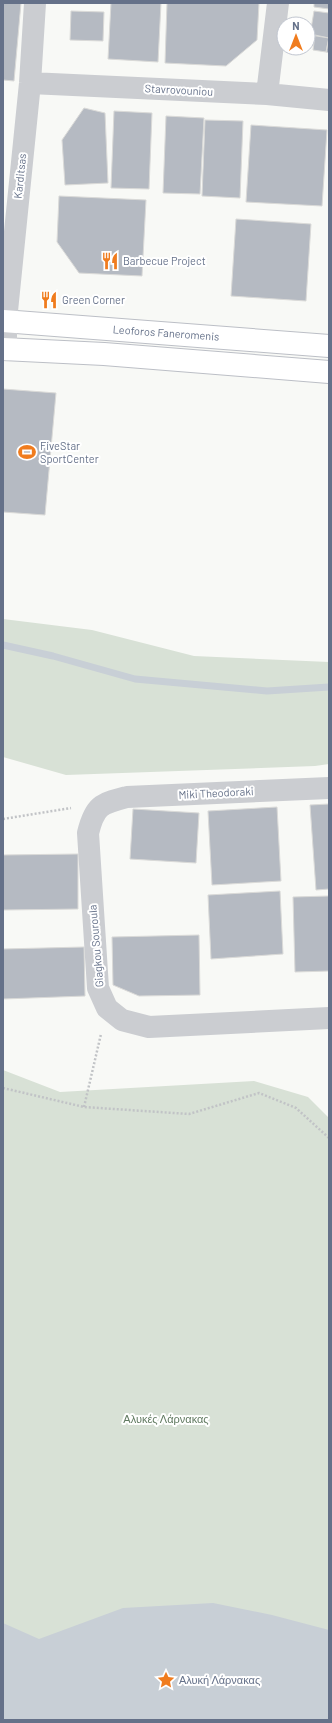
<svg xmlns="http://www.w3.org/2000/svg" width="332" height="1723" viewBox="0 0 332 1723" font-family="Barlow,sans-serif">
  <rect width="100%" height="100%" fill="#f8f9f6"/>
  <path fill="#d8e1d6" d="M3,619L92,630L194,656L329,662V764L315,766L66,775L3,757Z
    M3,1070L60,1092L254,1081L308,1097L329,1118V1720H3Z"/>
  <path fill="#c8cfd6" d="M213,1603L272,1615L329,1630V1720H3V1623L39,1639L123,1608Z"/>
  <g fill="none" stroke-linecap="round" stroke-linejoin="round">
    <path stroke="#c8cfd6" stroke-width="7" d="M3,645L53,656L135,679L267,691L329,687"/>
  </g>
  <path fill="#b5bac2" stroke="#dadad8" d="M3,3H21L14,81L3,80Z
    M111,3H161L158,62L108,59Z
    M167,3H259L257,40L226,66L165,63Z
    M314,3H329V9L314,7Z
    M71,11L104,12L103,41L70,40Z
    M314,11L329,13V38L310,35Z
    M315,35L329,38L326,52L313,50Z
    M329,37V53L326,52Z
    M84,108L105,113L108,183L65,185L62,140Z
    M114,111L152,113L149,189L111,188Z
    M166,116L204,118L200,194L163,193Z
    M205,120L243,121L240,198L202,196Z
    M251,125L327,130L322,206L246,202Z
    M59,196L146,200L142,276L79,273L57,242Z
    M236,219L311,224L306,301L231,296Z
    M3,389L56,393L45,515L3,512Z
    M329,804V889L316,890L310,805Z
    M277,807L281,881L212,885L208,811Z
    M133,809L199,813L196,863L130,859Z
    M78,854V909L3,910V855Z
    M280,891L283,954L211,959L208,895Z
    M329,896V971L295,972L293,897Z
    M199,935L200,995L139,996L113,985L112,937Z
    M84,947L85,996L3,999V949Z"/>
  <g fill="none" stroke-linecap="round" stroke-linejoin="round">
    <g stroke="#bcbfc6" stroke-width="24">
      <path id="secondary" d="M3,321L329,346
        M3,349L104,354L329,372"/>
    </g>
    <path stroke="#c1c3c6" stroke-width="2.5" stroke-dasharray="2 2" stroke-linecap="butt" d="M3,819L71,808
      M3,1088L84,1107L189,1114L259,1093L296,1108L329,1138
      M84,1107L101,1034"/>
    <path stroke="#cbcdd1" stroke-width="22" d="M30,83L267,94L329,100
      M267,94L278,3
      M6,350V321L30,83L35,3
      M329,788L127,797C101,804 95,805 88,833L98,988L107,1008L122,1020L149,1027L329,1018"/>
    <use href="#secondary" stroke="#fff" stroke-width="22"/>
  </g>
  <defs>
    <g id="restaurant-bare" transform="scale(1.38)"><path d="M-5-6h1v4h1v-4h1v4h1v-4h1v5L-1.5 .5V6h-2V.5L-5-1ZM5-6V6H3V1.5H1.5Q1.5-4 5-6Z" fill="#f07c1e" stroke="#fff" stroke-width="2.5" paint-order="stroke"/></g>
    <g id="stadium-bare" transform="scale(1.38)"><path d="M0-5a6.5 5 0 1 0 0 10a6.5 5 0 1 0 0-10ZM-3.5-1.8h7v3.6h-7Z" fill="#f07c1e" stroke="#fff" stroke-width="2.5" paint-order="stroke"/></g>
    <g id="sight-bare" transform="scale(1.38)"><path d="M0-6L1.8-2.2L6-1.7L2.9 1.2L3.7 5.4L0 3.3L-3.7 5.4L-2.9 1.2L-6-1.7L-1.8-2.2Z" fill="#f07c1e" stroke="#fff" stroke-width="2.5" paint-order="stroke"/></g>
  </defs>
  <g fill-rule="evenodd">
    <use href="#restaurant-bare" x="110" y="261"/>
    <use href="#restaurant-bare" x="49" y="300"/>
    <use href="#stadium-bare" x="27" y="452"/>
    <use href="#sight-bare" x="166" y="1680"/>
  </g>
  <g text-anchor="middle" stroke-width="4" stroke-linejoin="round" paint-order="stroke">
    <g font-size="11" fill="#657189" stroke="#fff">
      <text transform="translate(179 90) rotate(3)" y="4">Stavrovouniou</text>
      <text transform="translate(20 176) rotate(-84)" y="4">Karditsas</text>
      <text transform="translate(166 333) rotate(4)" y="4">Leoforos Faneromenis</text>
      <text transform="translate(216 793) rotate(-3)" y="4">Miki Theodoraki</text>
      <text transform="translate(96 946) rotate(-95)" y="4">Giagkou Souroula</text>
    </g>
    <g font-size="11" fill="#657189" stroke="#fff" text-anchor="start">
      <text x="123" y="265">Barbecue Project</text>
      <text x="62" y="304">Green Corner</text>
      <text x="40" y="450">FiveStar<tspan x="40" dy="13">SportCenter</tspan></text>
      <text x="179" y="1684">Αλυκή Λάρνακας</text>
    </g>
    <g font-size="11" fill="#617a61" stroke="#fff">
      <text x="166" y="1423">Αλυκές Λάρνακας</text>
    </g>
  </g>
  <rect width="332" height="1723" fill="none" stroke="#657189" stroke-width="8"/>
  <g transform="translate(296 36)"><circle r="19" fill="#ffffff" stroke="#c1c6d0"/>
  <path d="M0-3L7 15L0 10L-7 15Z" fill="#f07c1e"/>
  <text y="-6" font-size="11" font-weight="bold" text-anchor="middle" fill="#657189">N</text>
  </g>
</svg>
